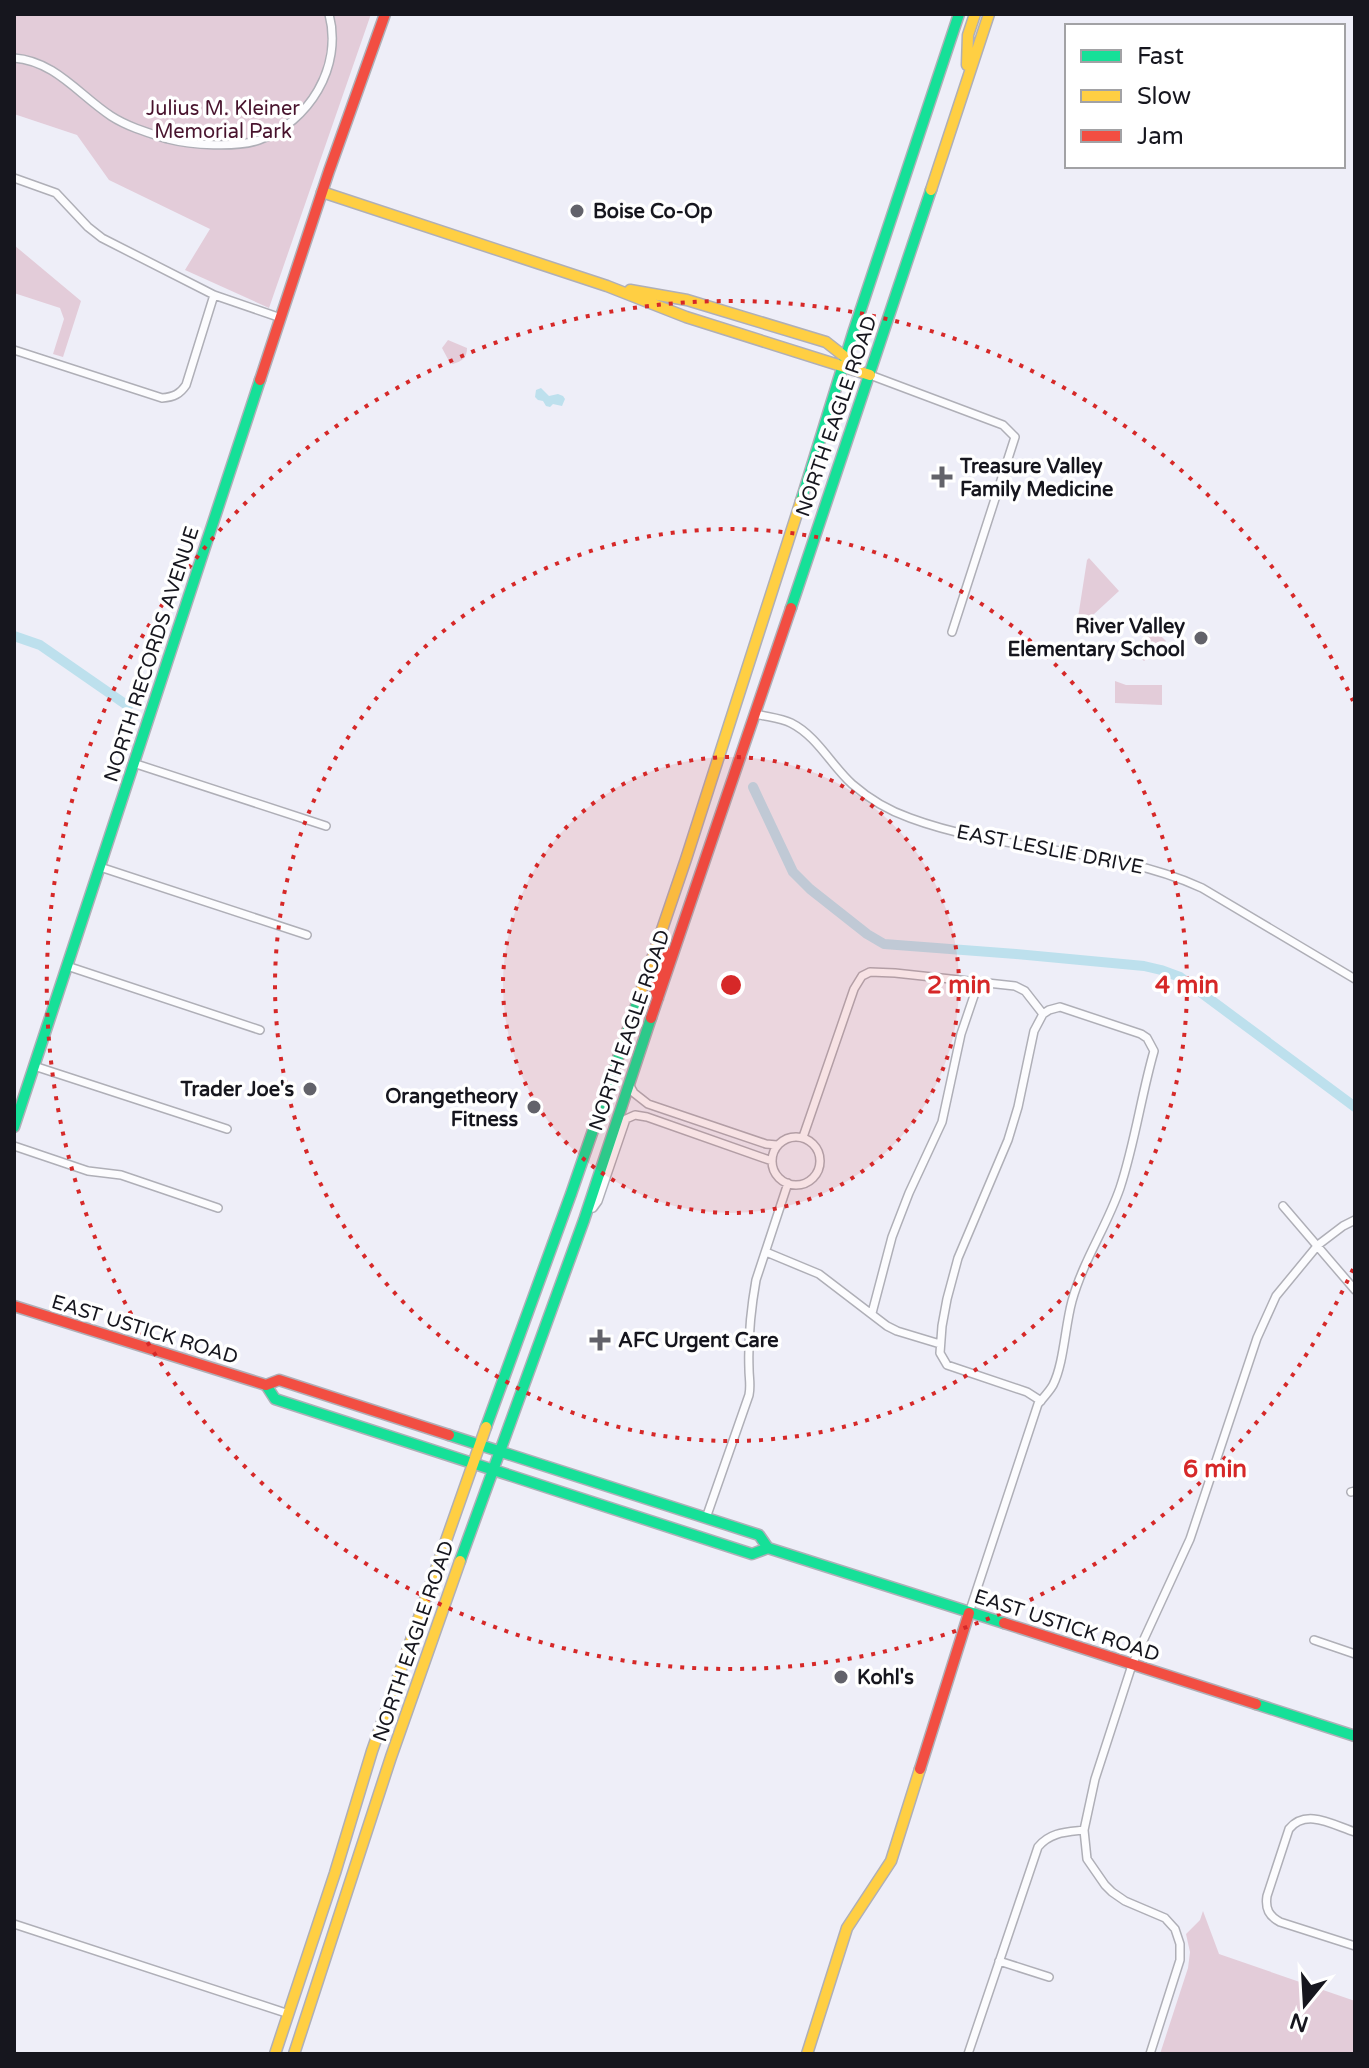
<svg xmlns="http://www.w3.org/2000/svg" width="1369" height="2068" viewBox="0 0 1369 2068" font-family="'Varela Round',sans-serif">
  <rect width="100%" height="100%" fill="#eeeef8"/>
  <path fill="#e3ccd9" d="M14,14H371L269,308L185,270L210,229L109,180L77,135L14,114Z
    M14,245L81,301L63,357L53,354L64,319L60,308L14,293Z
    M448,340L467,348C467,358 462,361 453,364L450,363L442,348Z
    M1089,558L1119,591L1080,627L1077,624L1087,560Z
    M1154,629L1166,641L1144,661L1132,649Z
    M1115,681L1126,685H1162V705L1115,703Z
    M1203,1911L1219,1954L1355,2001V2054H1160L1188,1968L1190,1952L1186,1934L1200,1920Z"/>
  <path fill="#bde0ed" d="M541,388L549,396L558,394L563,396L565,399L562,406L553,404L550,407L546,406L543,401L538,400L535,397L536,390Z"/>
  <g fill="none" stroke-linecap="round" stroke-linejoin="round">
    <path stroke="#bde0ed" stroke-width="10" d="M14,636L40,645L128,706
      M753,787L793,872L810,889L867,934L884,944L1016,954L1144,966L1161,970L1180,977L1355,1107"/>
    <g stroke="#afafb7" stroke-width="10">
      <path id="street" d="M14,58C55,61 79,95 111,116C128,127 149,133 168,139C191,145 236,148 259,140C309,122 343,67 329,14
        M14,178L56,193L88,227L102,238L214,295L281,318
        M14,350L162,398C174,397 180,394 186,385L214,295
        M870,375L1003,425L1015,437L952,632
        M756,714C767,717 781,718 791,723C817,736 831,765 852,784C868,798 890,811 910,818C1004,853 1110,846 1202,888L1355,979
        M133,763L326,826
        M100,867L307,935
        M67,966L260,1030
        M34,1066L227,1129
        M630,1086L634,1093L648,1104L766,1144L777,1145
        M772 1161a24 24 0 1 1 48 0a24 24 0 1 1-48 0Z
        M803,1137L854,989L862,976L870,972L895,973L1015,986L1025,991L1043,1014
        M14,1146L88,1171L121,1175L218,1208
        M1283,1206L1355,1290
        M593,1208L598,1201L626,1119L635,1115L647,1117L772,1161
        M766,1252L819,1274L887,1326L897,1331L940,1344
        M872,1313L892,1237L909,1193L942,1122L961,1034L979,981
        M1351,1492L1355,1491
        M706,1518L749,1395C751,1385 749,1378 749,1369C748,1340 751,1308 756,1280L788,1183
        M969,1613L1038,1404C1043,1398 1049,1392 1053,1385C1064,1363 1065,1326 1072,1301C1083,1261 1107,1226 1120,1188C1135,1143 1141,1096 1154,1051L1147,1038L1141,1034L1060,1007L1049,1010L1043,1014L1034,1031L1018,1107L1008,1140L958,1258L947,1299L942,1326L940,1353L947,1365L1027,1392L1041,1401
        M1314,1640L1355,1654
        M1355,1832C1333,1825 1306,1808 1289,1829L1267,1896C1265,1909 1269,1916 1280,1922L1355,1946
        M14,1924L289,2014
        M999,1961L1049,1977
        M968,2054L1038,1847C1050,1832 1067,1832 1084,1830
        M1150,2054L1180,1960V1944L1175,1929L1165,1918L1125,1901L1112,1892L1105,1885L1087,1859L1084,1830L1095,1779L1132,1665L1190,1539L1257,1338L1276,1296L1318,1245L1343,1226L1355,1220"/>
    </g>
    <g stroke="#afafb7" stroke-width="13">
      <path id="fast" d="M801,501L853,333L959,14
        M791,608L931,190
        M14,1127L260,380
        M266,1385L275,1399L752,1554L768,1548L1004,1623
        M486,1427L571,1194L638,1000
        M449,1435L759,1535L768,1548
        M460,1561L584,1220L651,1018
        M1256,1704L1355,1736"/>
    </g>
    <g stroke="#afafb7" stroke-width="13">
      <path id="slow" d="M967,65L968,35L975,14
        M931,190L989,14
        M322,192L607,286L686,317L870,375
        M630,290L687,300L826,342L849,360
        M638,1000L686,859L801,501
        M275,2054L335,1873L372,1751L486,1427
        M294,2054L391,1757L460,1561
        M807,2054L847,1928L891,1861L920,1769"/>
    </g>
    <g stroke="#afafb7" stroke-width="13">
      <path id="jam" d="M260,380L329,171L385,14
        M658,998L653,983L664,950
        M651,1018L791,608
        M14,1306L266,1385L279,1380L449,1435
        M1004,1623L1256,1704
        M920,1769L969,1613"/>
    </g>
    <use href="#street" stroke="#fcfcfe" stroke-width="7"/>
    <use href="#fast" stroke="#16e098" stroke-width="10"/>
    <use href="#slow" stroke="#ffcf43" stroke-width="10"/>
    <use href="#jam" stroke="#f24e42" stroke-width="10"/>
  </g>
  <circle cx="731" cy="985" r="228" fill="#d62828" fill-opacity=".12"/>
  <g fill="none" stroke="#d62828" stroke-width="4" stroke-dasharray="4 8">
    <circle cx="731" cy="985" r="228"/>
    <circle cx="731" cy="985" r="456"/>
    <path d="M1353 1269A684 684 0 1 1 1353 701"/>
  </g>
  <g fill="#62626a" stroke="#fff" stroke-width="3">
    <circle cx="577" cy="211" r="8"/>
    <path d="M938 465h8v8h8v8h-8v8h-8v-8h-8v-8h8z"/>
    <circle cx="1201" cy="638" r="8"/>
    <circle cx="310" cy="1089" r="8"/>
    <circle cx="534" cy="1107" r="8"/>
    <path d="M596 1328h8v8h8v8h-8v8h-8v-8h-8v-8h8z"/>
    <circle cx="841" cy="1677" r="8"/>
  </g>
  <g text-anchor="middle" stroke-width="7" stroke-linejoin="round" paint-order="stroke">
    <g font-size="20" fill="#48132d" stroke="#fff">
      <text x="223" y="115">Julius M. Kleiner<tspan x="223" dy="23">Memorial Park</tspan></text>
    </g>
    <g font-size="20" font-weight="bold" fill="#16161e" stroke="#fff" text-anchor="start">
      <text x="593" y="218">Boise Co-Op</text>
      <text x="960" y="473">Treasure Valley<tspan x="960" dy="23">Family Medicine</tspan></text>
      <text x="1185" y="633" text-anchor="end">River Valley<tspan x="1185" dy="23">Elementary School</tspan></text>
      <text x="294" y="1096" text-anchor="end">Trader Joe's</text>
      <text x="518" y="1103" text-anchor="end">Orangetheory<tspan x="518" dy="23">Fitness</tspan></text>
      <text x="618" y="1347">AFC Urgent Care</text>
      <text x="857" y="1684">Kohl's</text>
    </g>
    <g font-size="20" fill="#16161e" stroke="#fff">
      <text transform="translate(836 416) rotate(-71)" y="7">NORTH EAGLE ROAD</text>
      <text transform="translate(151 654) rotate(-72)" y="7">NORTH RECORDS AVENUE</text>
      <text transform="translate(1050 849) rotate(11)" y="7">EAST LESLIE DRIVE</text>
      <text transform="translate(629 1030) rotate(-71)" y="7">NORTH EAGLE ROAD</text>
      <text transform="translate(145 1329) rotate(17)" y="7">EAST USTICK ROAD</text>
      <text transform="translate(1067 1625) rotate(18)" y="7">EAST USTICK ROAD</text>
      <text transform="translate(413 1641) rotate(-71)" y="7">NORTH EAGLE ROAD</text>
    </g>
  </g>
  <circle cx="731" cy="985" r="12" fill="#d62828" stroke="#fff" stroke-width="4"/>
  <g font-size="24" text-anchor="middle" font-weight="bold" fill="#d62828" stroke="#fff" stroke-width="7" stroke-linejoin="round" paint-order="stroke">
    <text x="959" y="993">2 min</text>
    <text x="1187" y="993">4 min</text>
    <text x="1215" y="1477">6 min</text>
  </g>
  <rect width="1369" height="2068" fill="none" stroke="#16161e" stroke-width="32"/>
  <rect x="1065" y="24" width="280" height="144" fill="#ffffff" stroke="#a2a2a5" stroke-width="2"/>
  <rect x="1081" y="50" width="40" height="12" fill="#16e098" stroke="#a2a2a5" stroke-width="2"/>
  <text x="1137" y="64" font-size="24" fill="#16161e">Fast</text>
  <rect x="1081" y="90" width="40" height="12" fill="#ffcf43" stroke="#a2a2a5" stroke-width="2"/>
  <text x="1137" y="104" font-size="24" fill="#16161e">Slow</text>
  <rect x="1081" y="130" width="40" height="12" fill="#f24e42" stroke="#a2a2a5" stroke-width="2"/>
  <text x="1137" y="144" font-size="24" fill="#16161e">Jam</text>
  <g transform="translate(1305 2004) rotate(198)" stroke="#ffffff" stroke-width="6" paint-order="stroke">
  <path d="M0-6L14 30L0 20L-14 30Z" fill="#16161e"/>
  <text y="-12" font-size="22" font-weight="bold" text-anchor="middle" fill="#16161e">N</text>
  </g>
</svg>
